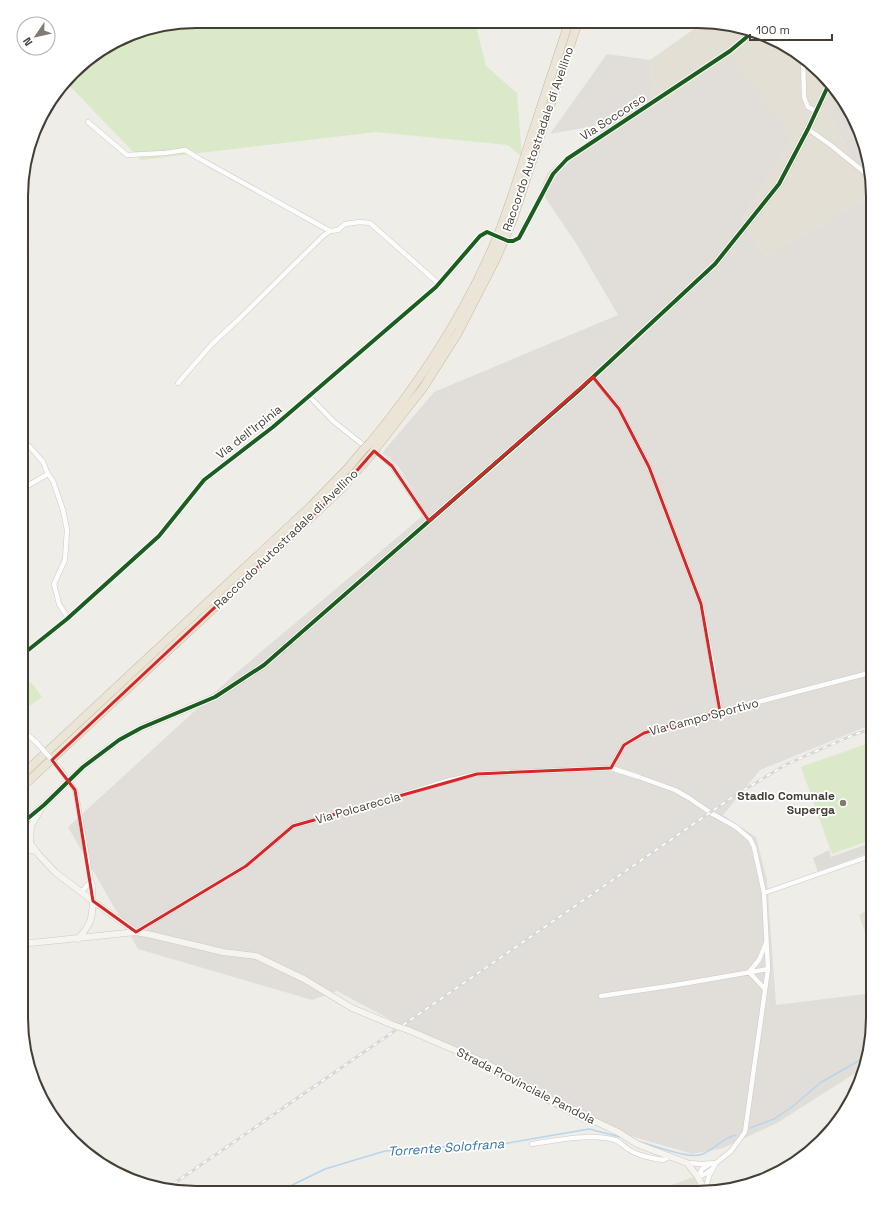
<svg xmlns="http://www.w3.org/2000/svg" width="894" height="1214" viewBox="0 0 894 1214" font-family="'Space Grotesk',sans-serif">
  <rect width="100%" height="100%" fill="#eeede8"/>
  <path fill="#e3dfd5" d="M704,22L721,23L765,34L804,57L836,95L829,112L870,197L766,256L741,221L792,138L654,109L650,60Z
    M873,906V936L867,938L859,915Z
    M693,1177L705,1191L699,1193H672L669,1186Z"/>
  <path fill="#e1ded9" d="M607,54L650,60L654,109L730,56L792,138L741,221L766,256L870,197L829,112L836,95L855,118L873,195V724L760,770L723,815L756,837L767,880L776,1005L873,993V1030L865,1067L777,1123L723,1148L693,1154L582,1122L337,991L312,1000L138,949L68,827L236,673L426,513L398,466L383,452L434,392L618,315L576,243L540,190L548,172L601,131L599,125L550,134Z"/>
  <path fill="#dae9c7" d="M196,21L475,22L486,66L517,93L522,157L508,145L376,132L141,160L66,82L81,64L139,30Z
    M31,682L42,697L22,711V688Z
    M869,743L873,753V839L832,854L801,767Z"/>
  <path fill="#dddcd7" d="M873,842V851L818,872L813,858L829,850L831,857Z"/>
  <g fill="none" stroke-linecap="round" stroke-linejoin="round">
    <path stroke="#b7d5ed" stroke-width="1.5" d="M750,1128L774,1119L792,1107L820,1083L867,1056
      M639,1142C654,1145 690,1160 703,1154C714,1149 722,1139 735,1135
      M278,1192L325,1169L385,1151L440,1147L491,1146L589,1129L620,1137"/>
    <g stroke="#cccac5" stroke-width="5.5">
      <path id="street" d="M803,56L804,97L808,107L816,111
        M88,122L127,155L165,153L185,150L200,159L330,231
        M808,129L832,146L869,176
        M508,241H513L519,238L553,174L567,159L730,51L754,31
        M593,377L603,388L619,409L649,467L701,604L713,666L720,712
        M178,383L212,344L240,318L323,236L330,231L338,230L345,224L360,222L370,223L439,284
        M309,396L333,421L362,444L382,456L392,466L429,521
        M22,441L30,447L43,462L48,474L53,481L63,510L67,530L65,560L54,584L59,604L68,618
        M22,489L48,474
        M22,655L67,619L159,536L204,480L273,427L436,287L480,236L487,232L492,235
        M22,730L37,743
        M76,794L91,881
        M81,892L85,888L91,881L93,887V901
        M764,893L873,855
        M136,932L246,866L293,826L387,800L447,781L477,774L611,768
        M749,972L759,960L766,943
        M749,972L765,989
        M601,996L676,985L768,969
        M532,1144C558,1140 590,1133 615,1140C621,1142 623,1146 628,1149C638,1156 651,1158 663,1160L669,1157
        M687,1163L702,1164L716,1163
        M698,1177L702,1169L710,1164
        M698,1177L705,1174L712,1169
        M705,1191L709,1176L716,1163L731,1151L745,1132L768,969L764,893L754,847L750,839L736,827L711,813L689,798L675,790L639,777L611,768L624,745L632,740L644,733L663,728L692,719L873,672"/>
    </g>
    <g stroke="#cecabf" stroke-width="7">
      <path id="secondary" d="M41,809L31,826L30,843L39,855L55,872L93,901C92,920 91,924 78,939
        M21,824L44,805L83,767L119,740L141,728L215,697L264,665L577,392L715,264L779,184L808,129L828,86
        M21,848L35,851
        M93,901L136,932L152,935L223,952L256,956L304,979L352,1008L393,1025
        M21,944L136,932
        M408,1030L483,1062L507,1074L541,1096L618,1132L637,1144L687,1163L698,1177L705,1191"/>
    </g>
    <g stroke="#c6bba3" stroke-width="9">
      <path id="highway" d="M370,443C422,380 467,310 498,235C510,204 520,172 530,140C543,101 556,61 569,22
        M377,447L423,388L458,333L497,257L513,219L578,22
        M21,776L311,506L348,468L363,450
        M21,788L340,490L371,455"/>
    </g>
    <use href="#street" stroke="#fcfcfc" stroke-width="4.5"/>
    <use href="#secondary" stroke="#f6f4ee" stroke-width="6"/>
    <use href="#highway" stroke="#ebe5d8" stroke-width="8"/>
    <g stroke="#d8d8d7" stroke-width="3">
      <path id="rail" d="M166,1189L734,796L787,764L853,735L873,728"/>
    </g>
    <use href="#rail" stroke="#fff" stroke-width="1.5" stroke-dasharray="4.5" stroke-linecap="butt"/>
    <g stroke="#cccac5" stroke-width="5.5" stroke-linecap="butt">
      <path id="street-bridge" d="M37,743L60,769L75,790L76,794"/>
    </g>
    <g stroke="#cecabf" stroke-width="7" stroke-linecap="butt">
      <path id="secondary-bridge" d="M393,1025L408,1030"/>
    </g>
    <g stroke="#c6bba3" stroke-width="9" stroke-linecap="butt">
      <path id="highway-bridge" d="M363,450L370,443
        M371,455L377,447"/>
    </g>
    <use href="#street-bridge" stroke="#fcfcfc" stroke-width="4.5"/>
    <use href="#secondary-bridge" stroke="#f6f4ee" stroke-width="6"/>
    <use href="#highway-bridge" stroke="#ebe5d8" stroke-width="8"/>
    <g stroke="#fff" stroke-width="6">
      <path id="cycleway" d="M22,655L67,619L159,536L204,480L273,427L436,287L480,236L487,232L508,241H513L519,238L553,174L567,159L730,51L754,31
        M21,824L44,805L83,767L119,740L141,728L215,697L264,665L577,392L715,264L779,184L808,129L828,86"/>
    </g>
    <use href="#cycleway" stroke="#1b5e20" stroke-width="4"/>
  </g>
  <path fill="none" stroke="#d62828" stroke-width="3" stroke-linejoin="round" d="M593,377L619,409L649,467L701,604L720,712L644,733L624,745L611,768L477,774L293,826L246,866L136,932L93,901L75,790L52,760L340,490L374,451L392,466L429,521Z"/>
  <circle fill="#807b73" stroke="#fff" stroke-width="1.5" cx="843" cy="803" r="4"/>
  <g text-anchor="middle" stroke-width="3.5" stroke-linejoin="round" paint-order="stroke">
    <g font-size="12" fill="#443e34" stroke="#fff">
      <text transform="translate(613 117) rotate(-33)" y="4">Via Soccorso</text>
      <text transform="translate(538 139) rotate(-71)" y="4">Raccordo Autostradale di Avellino</text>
      <text transform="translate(249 432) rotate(-38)" y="4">Via dell'Irpinia</text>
      <text transform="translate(286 539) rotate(-44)" y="4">Raccordo Autostradale di Avellino</text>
      <text transform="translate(704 717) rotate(-15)" y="4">Via Campo Sportivo</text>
      <text transform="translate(358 808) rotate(-16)" y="4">Via Polcareccia</text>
      <text transform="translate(526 1086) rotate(27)" y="4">Strada Provinciale Pandola</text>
    </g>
    <g font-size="12" font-weight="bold" fill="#443e34" stroke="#fff" text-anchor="end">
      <text x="835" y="800">Stadio Comunale<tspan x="835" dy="14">Superga</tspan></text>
    </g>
    <g font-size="13" font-style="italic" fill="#2f73ae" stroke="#fff">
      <text transform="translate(446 1147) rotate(-4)" y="5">Torrente Solofrana</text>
    </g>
  </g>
  <path d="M0 0H894V1214H0ZM196 28H698A168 168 0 0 1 866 196V1018A168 168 0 0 1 698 1186H196A168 168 0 0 1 28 1018V196A168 168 0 0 1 196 28Z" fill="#fff" fill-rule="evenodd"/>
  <path fill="none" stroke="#443e34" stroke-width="2" d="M196 28H698A168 168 0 0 1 866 196V1018A168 168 0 0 1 698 1186H196A168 168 0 0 1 28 1018V196A168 168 0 0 1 196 28Z"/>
  <g transform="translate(36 36) rotate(236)"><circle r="19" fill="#ffffff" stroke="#b4b2ae"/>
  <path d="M0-3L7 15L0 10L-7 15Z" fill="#807b73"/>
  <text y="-6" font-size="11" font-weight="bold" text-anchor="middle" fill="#443e34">N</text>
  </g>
  <path d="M750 34v6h82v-6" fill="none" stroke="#443e34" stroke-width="2"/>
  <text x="756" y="34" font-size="12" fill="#443e34" stroke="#ffffff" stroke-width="3" paint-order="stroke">100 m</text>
</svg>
